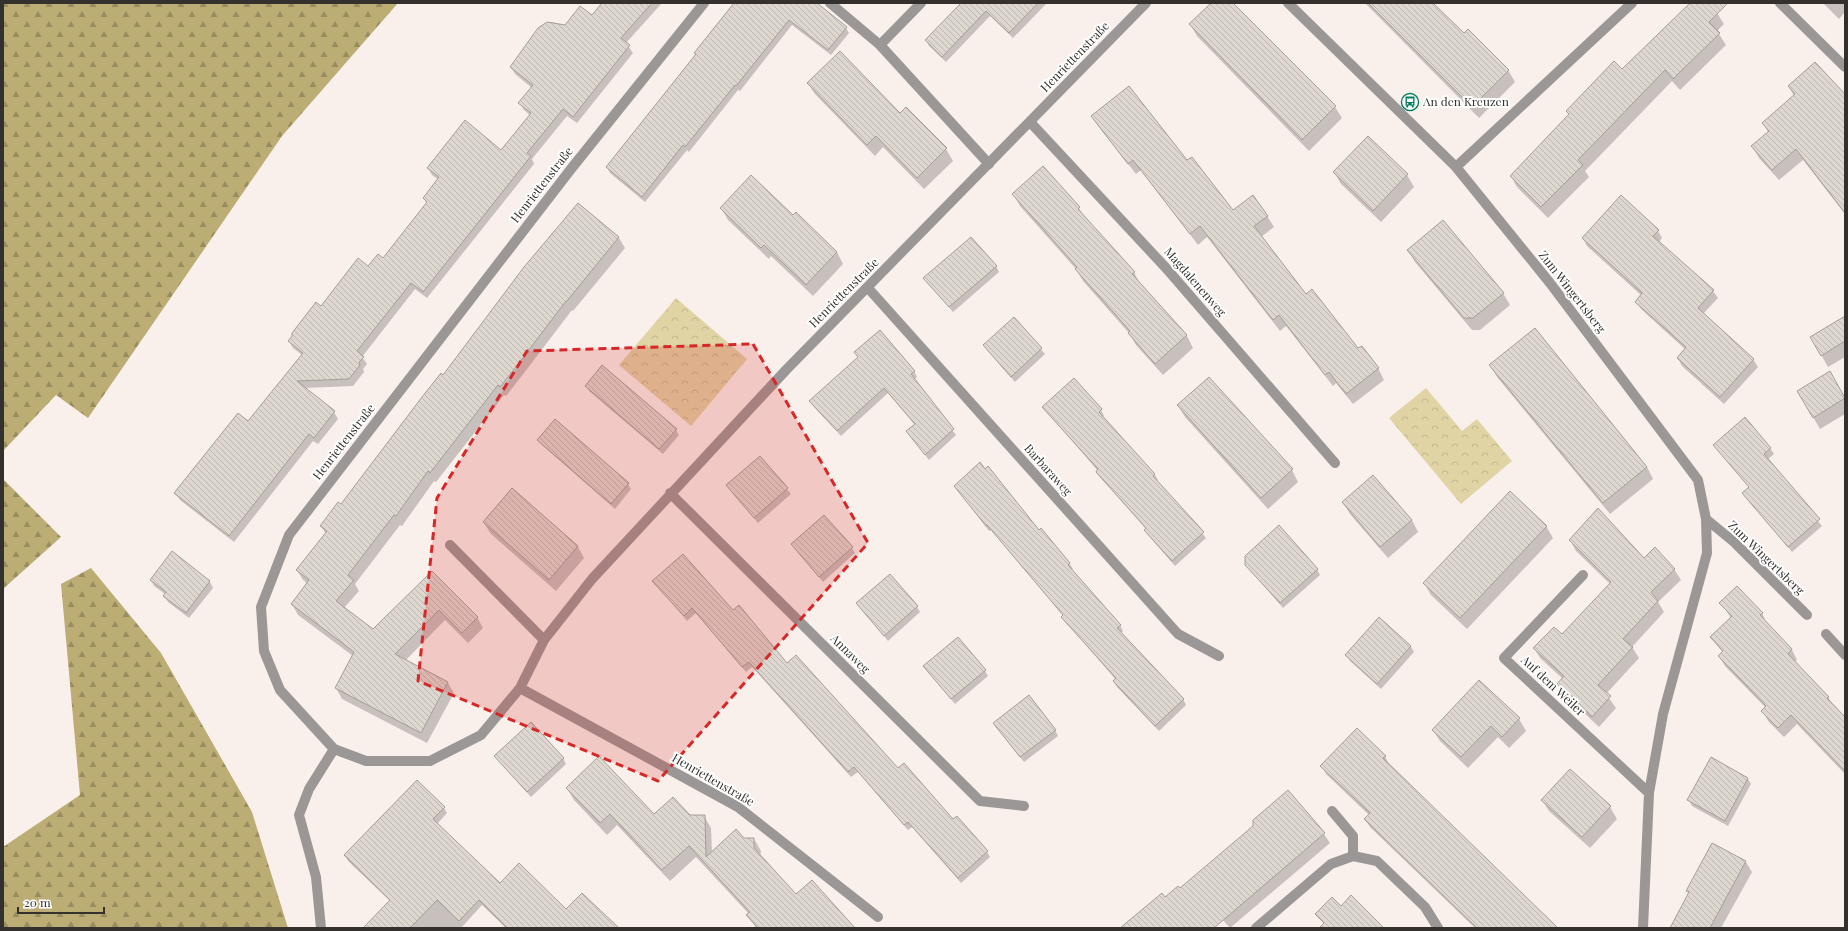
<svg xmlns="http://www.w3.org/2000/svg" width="1848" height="931" viewBox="0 0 1848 931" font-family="'Playfair Display',serif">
  <defs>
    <pattern id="forest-firs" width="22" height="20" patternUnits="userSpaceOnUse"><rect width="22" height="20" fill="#bbad74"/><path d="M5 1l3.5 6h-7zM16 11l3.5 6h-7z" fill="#998d60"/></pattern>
    <pattern id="park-crowns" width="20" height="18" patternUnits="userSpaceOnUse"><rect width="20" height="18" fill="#e0d4a5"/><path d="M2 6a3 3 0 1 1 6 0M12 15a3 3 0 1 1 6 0" fill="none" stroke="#c1b68e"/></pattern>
    <pattern id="building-back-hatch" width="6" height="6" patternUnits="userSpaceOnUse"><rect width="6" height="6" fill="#ddd7d0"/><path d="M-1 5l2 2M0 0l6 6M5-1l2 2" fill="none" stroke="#beb9b3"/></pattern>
  </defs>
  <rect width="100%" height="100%" fill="#f9f0eb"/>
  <path fill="url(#forest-firs)" d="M3,3H398L282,136L88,418L56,395L3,451Z
    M3,479L61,537L3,589Z
    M91,568L161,653L252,812L288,928H3V847L80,795L61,584Z"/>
  <path fill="url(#park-crowns)" d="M676,298L747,359L691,426L619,365Z
    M1426,388L1462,431L1477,419L1512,461L1461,504L1389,418Z"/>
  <path fill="#0003" d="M603,3H662L626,43L633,53L577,123L567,116L532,159L534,164L427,298L415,289L362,357L367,364L363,369L364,372L353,386L304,388L334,412L338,419L318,444L313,441L234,542L180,500L175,493L248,422L302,355L293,348L289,341L321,307L368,267L383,259L427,204L424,199L439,180L432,175L428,168L501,151L531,116L524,110L520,103L532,88L515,74L511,67L543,25L552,22L566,26L592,17Z
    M736,3H815L846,28L849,33L831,55L792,25L740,91L738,90L689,152L687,150L645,202L610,173L607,167Z
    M962,3H1047L1013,38L990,16L946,62L929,46L926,40Z
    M1212,3H1232L1335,107L1342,118L1309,151L1197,36L1190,24Z
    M1365,3H1432L1464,35L1508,70L1515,82L1479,118Z
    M1692,3H1707L1717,13L1724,24L1717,31L1726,45L1680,90L1672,81L1585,171L1589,177L1548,218L1517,187L1511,176L1569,116L1567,112L1622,70Z
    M1823,3H1845V12L1839,19Z
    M1815,63L1845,95V214L1803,160L1779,180L1759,158L1752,146L1768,132L1763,123L1794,96L1789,87Z
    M808,83L900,114L906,108L946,149L953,161L924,189L883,147L875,156L815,94Z
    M1092,116L1187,162L1232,212L1267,216L1274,227L1261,237L1306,295L1357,350L1378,368L1384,380L1353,404L1336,383L1333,386L1286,326L1280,331L1207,237L1198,245L1141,170L1136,174L1099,127Z
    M1368,138L1407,175L1414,187L1381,222L1341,184L1334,172Z
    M1013,194L1079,208L1086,220L1134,272L1140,284L1187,336L1193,348L1163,375L1136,345L1129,333L1083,281L1076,269L1020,206Z
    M578,204L619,238L625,248L573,311L572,310L524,373L506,396L504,395L436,482L434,481L402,526L400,525L355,584L359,591L344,608L373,631L432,572L477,617L483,628L468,643L445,620L405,661L448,683L454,693L427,743L342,699L336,688L353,656L298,615L292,604L308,584L303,580L297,570L326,534L321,526L341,505Z
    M721,208L793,216L796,213L837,252L843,264L813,296L771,256L769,259L728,220Z
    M1658,231L1662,238L1659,242L1713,291L1718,298L1703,314L1753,359L1758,367L1724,404L1682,366L1678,358L1686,350L1641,309L1636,302L1642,296L1587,246L1583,238Z
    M1408,250L1503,293L1510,305L1480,330H1472L1415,262Z
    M996,266L999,272L953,312L924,278Z
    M1845,317V357L1828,367L1811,337Z
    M1014,318L1045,354L1015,382L984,346Z
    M855,352L914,371L917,377L914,380L956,435L929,460L911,437L915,425L888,393L841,436L810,401L858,358Z
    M1490,365L1647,467L1653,479L1610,514L1497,377Z
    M1829,372L1845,398V414L1820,429L1798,391Z
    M1074,380L1101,410L1104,416L1103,417L1155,475L1158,480L1157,481L1206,538L1175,566L1148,535L1146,529L1100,477L1097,472L1098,471L1043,407Z
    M586,386L676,430L679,435L663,454L589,391Z
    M1178,405L1292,470L1298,482L1268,509L1185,417Z
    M539,440L628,484L631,489L615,509L542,445Z
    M1714,445L1770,448L1774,454L1767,460L1822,526L1792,552L1747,499L1744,493L1750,488Z
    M760,457L791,494L758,523L727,486Z
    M955,486L1038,532L1069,563L1073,569L1071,570L1120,625L1123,631L1121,633L1183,699L1186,705L1159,731L1117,687L1114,681L1116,680L1066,622L1063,617L1064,616L991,530L989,531Z
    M512,490L578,547L584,558L556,591L491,534L484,523Z
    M1343,502L1412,520L1418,532L1388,558L1350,514Z
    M1546,526L1553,538L1467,629L1431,595L1424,583Z
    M1570,540L1644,559L1674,569L1681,580L1658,602L1664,612L1632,647L1639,658L1606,694L1616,708L1599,727L1565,695L1558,684L1563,679L1540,658L1534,648L1562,635L1610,584L1576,551Z
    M792,545L852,548L855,553L823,582Z
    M173,553L210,582L213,588L189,618L168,602L164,596L165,594L154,586L151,580Z
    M1246,565L1317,569L1320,575L1283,608Z
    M654,581L733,612L898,770L987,852L990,857L961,883L912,827L908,830L858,772L851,777L752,667L746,672L696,613L687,621Z
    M857,603L917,607L920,612L888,641Z
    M1721,603L1762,613L1767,624L1792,650L1797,660L1794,662L1828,697L1833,706L1845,718V774L1797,724L1784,737L1768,721L1763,711L1766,708L1725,666L1719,656L1723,653L1711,637L1731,618Z
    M1379,618L1411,647L1414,652L1381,689L1350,661L1347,655Z
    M925,666L985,671L988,676L955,704Z
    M1519,719L1526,731L1509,748L1498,737L1468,768L1440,741L1433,730Z
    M998,729L1055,730L1058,736L1024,762Z
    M1385,756L1389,765L1557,928H1475L1370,827L1365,819L1369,815L1326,774L1322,766Z
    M496,757L563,758L566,764L531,797Z
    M1712,759L1748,779L1751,784L1728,826L1692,806L1689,800Z
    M1570,770L1610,807L1617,819L1590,848L1549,811L1542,800Z
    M417,781L444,808L447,813L437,824L500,885L617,928H506L482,905L461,928H365L390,901L348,861L345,855Z
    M567,788L654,815L704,816L711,828L712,853L744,839H754L761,851L760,857L796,895L854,928H756L748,915L749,914L696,857L670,881L617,825L607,835L574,800Z
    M1288,792L1324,834L1330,843L1230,928L1222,919L1211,928H1121L1180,889L1254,826Z
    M1713,844L1746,862L1752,872L1721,928H1671L1689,894L1687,891Z"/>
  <path fill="url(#building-back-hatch)" stroke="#a59f98" d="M602,3H652L621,38L630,45L573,117L563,109L527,153L531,156L423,292L411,283L357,351L364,357L359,362L360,365L349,379L297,381L335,411L314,438L309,434L229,536L174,493L238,413L248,421L303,353L288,341L292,336V333L316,302L321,306L358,258L368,266L378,254L383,258L427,202L423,198L439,177L427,168L465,120L501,150L531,113L518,103L533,85L510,67L538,28L547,22L565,25L580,6L592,15Z
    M734,3H817L847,27L828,50L789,20L736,86L735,85L685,147L683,145L642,197L606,167L696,54L694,53Z
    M961,3H1038L1009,33L986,11L942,57L925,40Z
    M1211,3H1233L1336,106L1302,140L1189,24Z
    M1368,3H1433L1464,33L1468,29L1509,70L1472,107Z
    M1690,3H1728L1709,22L1720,33L1673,79L1665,70L1578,160L1583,165L1541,207L1510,176L1569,114L1566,111L1614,61L1622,69Z
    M840,51L900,113L906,107L947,148L917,178L876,136L867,145L807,83Z
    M1815,62L1845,94V213L1796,149L1772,170L1751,146L1769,131L1762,123L1795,94L1788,86Z
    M1129,86L1187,160L1192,157L1233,210L1253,195L1268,216L1254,226L1306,294L1312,289L1358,348L1362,346L1379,368L1346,394L1329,372L1325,375L1279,315L1273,320L1200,226L1190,234L1133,160L1128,164L1091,116Z
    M1368,136L1408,174L1373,211L1333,172Z
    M1043,166L1080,207L1078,209L1135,272L1132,274L1187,335L1155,364L1128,333L1130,331L1075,269L1077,267L1012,194Z
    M751,175L793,215L796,212L837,252L806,285L764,245L761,248L720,208Z
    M1621,195L1659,230L1653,236L1714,290L1698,308L1754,359L1720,397L1677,358L1686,347L1635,302L1642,293L1582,238Z
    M578,203L619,237L567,301H566L519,363L500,387L498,385L430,473L428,471L396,516L394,515L348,575L354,580L336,601L373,629L432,571L478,617L462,633L439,610L395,654L448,682L421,733L335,688L354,652L291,604L309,580L296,570L327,531L320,526L338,502L341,504L422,397L441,373L443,375L524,267Z
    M1443,220L1504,293L1473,318H1464L1407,250Z
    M971,237L997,266L949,307L923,278Z
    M1845,316V341L1821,356L1810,337Z
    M1014,317L1042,348L1011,377L983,345Z
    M1535,328L1647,467L1603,503L1489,365Z
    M880,330L915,371L911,374L954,429L925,455L906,431L915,424L884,388L837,431L809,401L858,357L854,352Z
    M602,365L677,429L659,449L585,386Z
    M1830,371L1845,398L1813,418L1797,391Z
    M1209,377L1293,469L1261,498L1177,405Z
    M1074,378L1102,409L1099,412L1155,474L1153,476L1204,532L1172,561L1144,530L1146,528L1096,472L1098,469L1042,407Z
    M1745,417L1771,448L1764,454L1820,519L1788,547L1742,493L1749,487L1713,445Z
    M555,419L629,483L611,504L537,440Z
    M760,456L788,488L754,518L726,485Z
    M980,462L985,469L988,466L1039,530L1041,528L1070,563L1068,565L1121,625L1117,628L1184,699L1155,726L1113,681L1116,678L1061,617L1063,615L987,525L986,526L954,486Z
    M1373,475L1412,520L1380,547L1342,502Z
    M512,488L578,546L549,580L483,522Z
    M1510,491L1547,526L1460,618L1423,583Z
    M1598,508L1644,558L1655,547L1675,569L1651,592L1658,601L1623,639L1633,647L1598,685L1611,696L1592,717L1557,684L1564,676L1533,648L1554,627L1562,634L1611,582L1569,540Z
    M824,515L853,547L819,577L791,544Z
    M1279,525L1318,569L1280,603L1245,565V556Z
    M172,551L210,581L186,613L163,596L166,592L150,580Z
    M683,554L733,610L739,605L787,663L796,655L898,768L904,763L953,819L957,816L988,851L958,878L908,822L904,825L854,767L848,772L749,662L742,667L692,608L684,616L652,581Z
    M890,574L918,606L884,636L856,603Z
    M1737,586L1763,613L1760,615L1792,649L1788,654L1829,697L1827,698L1845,717V771L1791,715L1778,728L1761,711L1766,706L1718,656L1723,651L1710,637L1732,616L1719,603Z
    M1379,617L1411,646L1377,684L1345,655Z
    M958,637L986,670L951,699L923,666Z
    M1479,680L1520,718L1502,737L1491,726L1461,757L1432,730Z
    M1029,695L1056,730L1020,757L993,723Z
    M531,722L564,758L527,792L494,756Z
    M1357,728L1386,756L1383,758L1558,928H1477L1364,819L1370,813L1320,766Z
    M599,756L654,814L673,797L690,815H705L706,857L736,829L744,838H754V848L796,894L812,880L855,928H758L746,915L750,912L689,846L662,870L610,814L600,823L566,788Z
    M1711,757L1748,778L1725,821L1687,800Z
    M1570,769L1611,806L1582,837L1541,800Z
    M417,780L445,807L433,819L500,883L519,863L566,909L582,893L619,928H507L479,900L459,921L437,900L410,928H363L390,900L344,855Z
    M1288,790L1325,833L1214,928H1120L1162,893L1165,897L1178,886L1180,888L1253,826V820Z
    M1712,843L1746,861L1710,928H1670L1689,892L1686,891Z
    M1351,895L1384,928H1319L1324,923L1315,914L1332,897L1341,906Z"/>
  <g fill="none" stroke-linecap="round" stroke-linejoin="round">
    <path stroke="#9c9797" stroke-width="10" d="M830,3L880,45L989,164
      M880,45L921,3
      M450,545L544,640
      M1826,634L1845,655"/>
    <path stroke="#9c9797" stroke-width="10" d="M704,3L571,169L289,535L261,607L264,651L280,690L334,749L366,761H430L481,735L520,688L544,640L592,579L786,370L1146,3
      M1288,3L1456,167L1550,283L1698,480L1706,519L1707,553L1663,714L1649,793L1643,928
      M1780,3L1845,67
      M1030,122L1166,268L1335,463
      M1456,167L1632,3
      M868,288L1178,634L1219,656
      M670,493L980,801L1024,806
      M1706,519L1734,542L1807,615
      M1583,575L1504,658L1649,793
      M520,688L738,807L878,917
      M1332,811L1353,836V856L1377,861L1425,907L1438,928
      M321,928L316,877L299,815L309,789L334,749
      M1256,928L1331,864L1353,856"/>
  </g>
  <path fill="#d62828" fill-opacity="0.2" stroke="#d62828" stroke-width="3" stroke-dasharray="8 5" stroke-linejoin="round" d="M753,344L868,543L658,781L418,681L437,498L527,351Z"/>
  <defs>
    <g id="bus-ring" transform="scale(0.9)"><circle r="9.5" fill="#fff" stroke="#027d5c" stroke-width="1.5"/><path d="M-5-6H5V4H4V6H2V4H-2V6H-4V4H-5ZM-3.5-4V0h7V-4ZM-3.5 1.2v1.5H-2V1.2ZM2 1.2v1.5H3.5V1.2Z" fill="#027d5c"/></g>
  </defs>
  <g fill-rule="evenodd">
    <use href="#bus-ring" x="1410" y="102"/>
  </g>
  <g text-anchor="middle" stroke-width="4" stroke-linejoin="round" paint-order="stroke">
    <g font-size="12" fill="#34302e" stroke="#fff">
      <text transform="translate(1075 57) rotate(-46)" y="4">Henriettenstraße</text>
      <text transform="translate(542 185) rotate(-52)" y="4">Henriettenstraße</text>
      <text transform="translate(1195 282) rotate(49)" y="4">Magdalenenweg</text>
      <text transform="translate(1572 292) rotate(52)" y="4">Zum Wingertsberg</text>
      <text transform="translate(844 293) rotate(-45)" y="4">Henriettenstraße</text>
      <text transform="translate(344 442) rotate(-52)" y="4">Henriettenstraße</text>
      <text transform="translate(1048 470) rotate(48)" y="4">Barbaraweg</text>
      <text transform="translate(1766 558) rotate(44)" y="4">Zum Wingertsberg</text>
      <text transform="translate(850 654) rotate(45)" y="4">Annaweg</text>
      <text transform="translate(1553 686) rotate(43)" y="4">Auf dem Weiler</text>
      <text transform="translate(713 780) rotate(30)" y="4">Henriettenstraße</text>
    </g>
    <g font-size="12" fill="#34302e" stroke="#fff" text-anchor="start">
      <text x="1423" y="106">An den Kreuzen</text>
    </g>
  </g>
  <rect width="1848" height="931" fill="none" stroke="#34302e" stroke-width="8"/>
  <path d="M18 907v6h86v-6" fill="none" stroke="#34302e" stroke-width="2"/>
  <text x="24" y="907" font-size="12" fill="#34302e" stroke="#ffffff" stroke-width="3" paint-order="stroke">20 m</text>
</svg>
